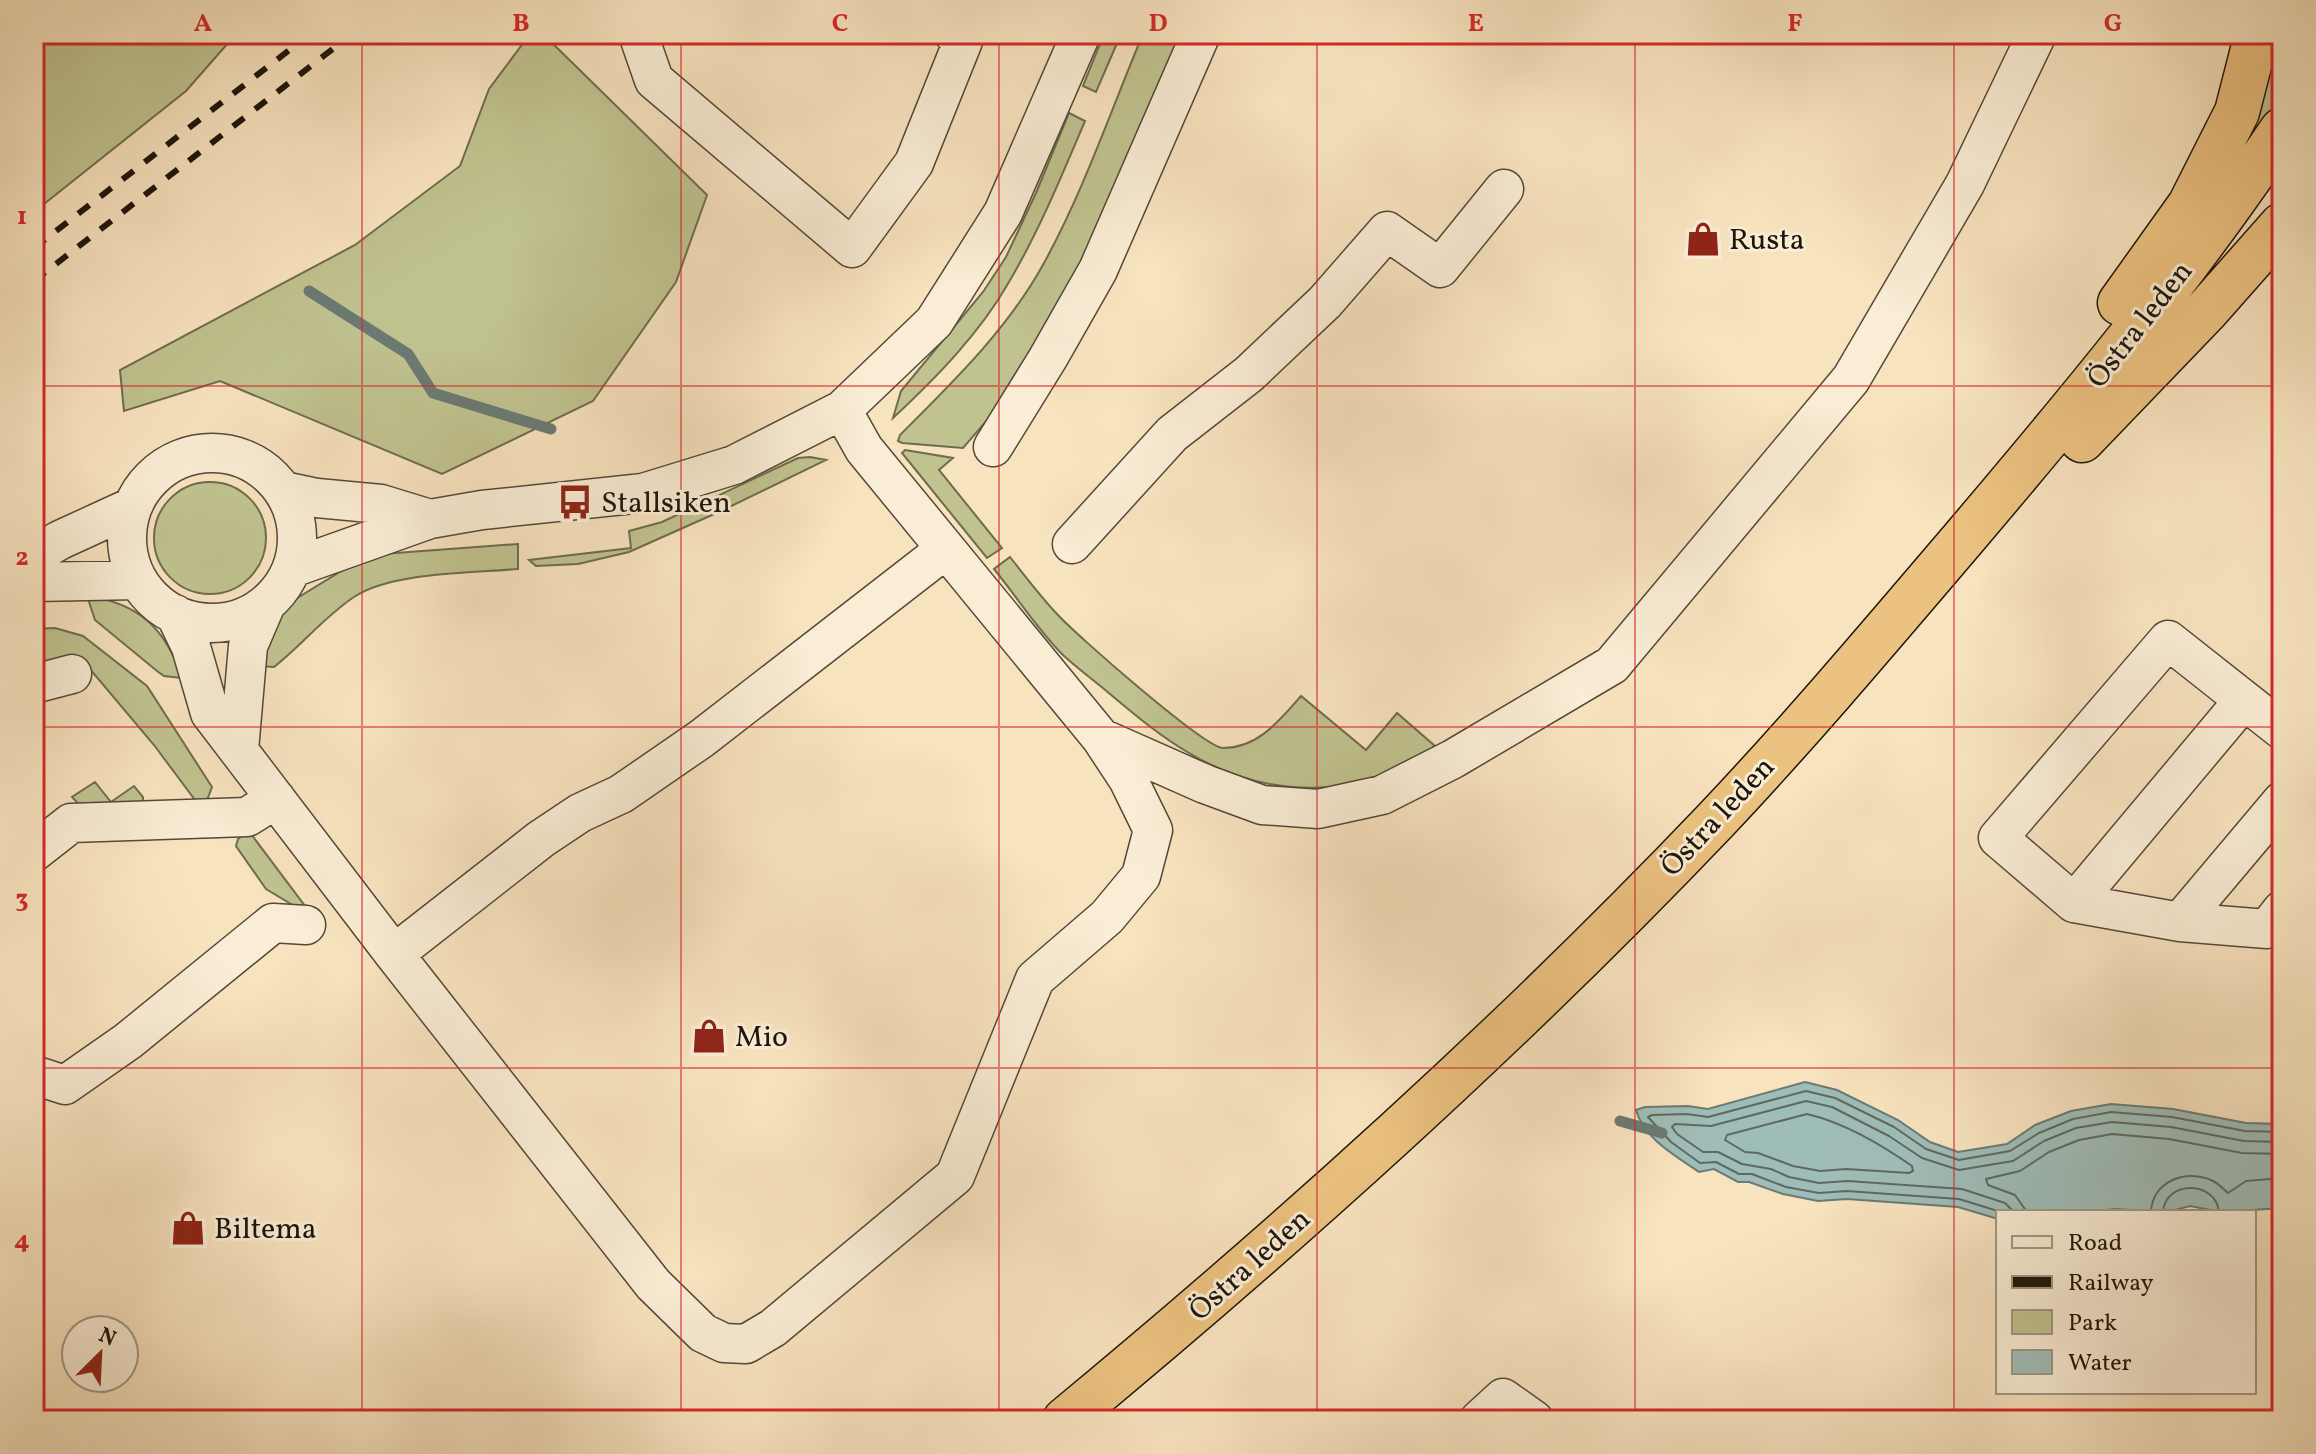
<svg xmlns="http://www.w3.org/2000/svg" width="2316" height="1454" viewBox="0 0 2316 1454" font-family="Vollkorn,serif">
  <rect width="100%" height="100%" fill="#f8e3bf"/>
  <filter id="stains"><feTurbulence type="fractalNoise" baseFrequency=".0025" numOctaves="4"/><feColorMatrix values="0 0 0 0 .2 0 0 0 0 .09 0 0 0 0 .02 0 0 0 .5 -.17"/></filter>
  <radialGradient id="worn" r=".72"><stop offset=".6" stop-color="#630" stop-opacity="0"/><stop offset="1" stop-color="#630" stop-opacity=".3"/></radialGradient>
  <path fill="#c0c390" stroke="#6e6c4e" stroke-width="2" d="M34,34H236L186,91L34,212Z
    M530,34H543L707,195L676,282L593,401L442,474L220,381L124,411L120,370L355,245L460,166L489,89Z
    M1104,34H1121L1096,92L1083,86Z
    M1143,34H1183L1079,273L989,418L963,448L902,443L898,441L900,435C953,382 1008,329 1044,263C1084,190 1111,110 1143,34Z
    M2276,34H2282V111L2225,166Z
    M1069,113L1085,121C1062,175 1039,231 1009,282C980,333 936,378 893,418L901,391L983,292L1006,257L1036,193Z
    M905,450L953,458L939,470L1002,548L987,558L902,453Z
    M810,457L826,460L721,511L629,552L578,564L536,566L529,560L631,548L629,531L662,522L798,458Z
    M154 538a56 56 0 1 1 112 0a56 56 0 1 1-112 0Z
    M518,544V569C473,573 391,572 354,597C324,617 302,645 274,667L259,666L282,614L294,600L348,567L382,554Z
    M1010,557C1025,576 1040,596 1057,614C1075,634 1205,748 1223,748C1258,748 1279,721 1301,696L1366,750L1397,713L1435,746C1362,802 1266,799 1189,753C1160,736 1135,715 1110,694C1095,681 1078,669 1063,655C1038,630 1017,597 994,569Z
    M87,596C139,603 166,629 182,678L164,676L157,671L95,620Z
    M55,628L83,636L147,686L212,787L207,800L198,804L154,745L90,669L59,659L34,663V629Z
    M95,782L111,802L134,786L143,797V803L83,809L72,797Z
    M246,833L251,834L305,906L306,910H301L266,889L236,846L238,839Z"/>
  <path fill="#9fbdb8" stroke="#6b7a73" stroke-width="2" d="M1805,1082L1837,1090L1898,1120L1930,1142L1958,1152L2007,1144L2035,1125L2071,1111L2111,1104L2173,1109L2246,1123L2282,1124V1208L2221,1212L2190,1206L2168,1212L2115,1209L2087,1212H1998V1219L1958,1207L1847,1199L1818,1201L1783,1194L1749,1182H1738L1714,1169L1699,1172C1676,1156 1644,1139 1636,1110L1645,1107L1688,1106L1708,1109Z"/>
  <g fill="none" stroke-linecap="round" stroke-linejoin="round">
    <path stroke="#5e6962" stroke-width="2" d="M1807,1114C1845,1123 1880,1144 1912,1166L1913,1171L1909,1173L1846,1169L1820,1171L1793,1166L1758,1153L1745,1152L1725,1140L1727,1135Z
      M2001,1212L1959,1199L1847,1191L1819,1193L1786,1187L1752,1174H1739L1716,1162L1700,1163L1671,1142L1648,1117L1652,1115L1687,1114L1708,1117L1806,1091L1835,1098L1894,1127L1926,1149L1959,1160L2010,1151L2039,1133L2073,1119L2111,1112L2172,1117L2245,1131L2282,1132
      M2014,1212L2005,1203L1962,1189L1848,1181L1819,1183L1789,1177L1771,1169L1742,1164L1718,1152H1703L1677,1134L1672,1127L1675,1124L1711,1126L1806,1101L1832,1107L1889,1136L1922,1158L1959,1170L2013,1161L2044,1141L2076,1128L2112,1122L2171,1127L2244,1141L2282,1142
      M2027,1212L2015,1195L1988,1185L1986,1179L2020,1171L2049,1152L2079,1140L2112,1134L2169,1139L2242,1153L2282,1154
      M2151,1212C2152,1181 2187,1168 2213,1181C2219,1184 2223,1189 2228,1193L2246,1181L2282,1178
      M2163,1212C2165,1180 2216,1180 2219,1212"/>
    <path stroke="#6b7a73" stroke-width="11" d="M309,291L408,354L433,393L551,429
      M1620,1121L1662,1133"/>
    <g stroke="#544839" stroke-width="41">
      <path id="minor" d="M638,34L654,80L852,248L914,163L963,41L954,34
        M993,447L1048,358L1098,270L1201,34
        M127 538a85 85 0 1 1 170 0a85 85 0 1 1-170 0Z
        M284,491L317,498L381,504L430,519
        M1072,544L1172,434L1249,374L1325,302L1387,231L1440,268L1504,189
        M34,555L60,540L132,507
        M292,568L430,519L482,510L643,493L734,465L842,410L934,322L1003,213L1081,34
        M34,582L138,580
        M175,614L191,647L210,713L394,954L653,1284L703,1333L724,1343L746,1344L773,1328L955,1176L1035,979L1107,917L1141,876L1153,830L1128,779L1101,738L864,449L842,410
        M34,684L72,674
        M2282,730L2168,640L1998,838L2074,903L2180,922L2282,801
        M1101,738L1205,784L1262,805L1318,809L1382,795L1453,759L1612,665L1851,379L1965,184L2037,34
        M239,750L248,646L266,604
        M34,852L71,823L247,817L276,799
        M2074,903L2244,700
        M2180,922L2267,929L2282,910
        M394,954L541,839L580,813L621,794L701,739L946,549
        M34,1075L65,1085L128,1041L273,923L306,925
        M1479,1420L1503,1398L1534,1420"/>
    </g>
    <g stroke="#1d150c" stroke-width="47">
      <path id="highway" d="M2120,303L2190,205L2237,112L2257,34
        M2082,440L2207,310L2282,225
        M1065,1420C1292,1232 1512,1034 1715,821C1801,730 1882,634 1963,539C2075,407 2186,274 2282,130"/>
    </g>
    <use href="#minor" stroke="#faedd5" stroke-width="38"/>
    <use href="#highway" stroke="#ecc280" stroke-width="44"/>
    <path stroke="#1d150c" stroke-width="6" stroke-dasharray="14 14" stroke-linecap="butt" d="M34,248L310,34
      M34,281L352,34"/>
  </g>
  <path fill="none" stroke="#d62828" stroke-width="2" stroke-opacity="0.55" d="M362,34V1420M681,34V1420M999,34V1420M1317,34V1420M1635,34V1420M1954,34V1420M34,386H2282M34,727H2282M34,1068H2282"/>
  <defs>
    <g id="shop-bare" transform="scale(2.76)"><path d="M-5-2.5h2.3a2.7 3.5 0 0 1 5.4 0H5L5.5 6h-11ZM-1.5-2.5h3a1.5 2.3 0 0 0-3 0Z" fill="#8f2418" stroke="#faedd5" stroke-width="2.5" paint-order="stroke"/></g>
    <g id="bus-bare" transform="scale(2.76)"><path d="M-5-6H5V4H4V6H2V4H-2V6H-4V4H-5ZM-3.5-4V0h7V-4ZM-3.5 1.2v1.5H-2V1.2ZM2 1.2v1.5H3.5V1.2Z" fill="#8f2418" stroke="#faedd5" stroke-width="2.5" paint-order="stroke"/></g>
  </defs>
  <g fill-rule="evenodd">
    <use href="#shop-bare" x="1703" y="239"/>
    <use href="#bus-bare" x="575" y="502"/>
    <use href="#shop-bare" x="709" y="1036"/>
    <use href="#shop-bare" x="188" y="1228"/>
  </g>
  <g text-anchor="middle" stroke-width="6" stroke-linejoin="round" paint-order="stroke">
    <g font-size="30" fill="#1d150c" stroke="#faedd5" text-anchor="start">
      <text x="1729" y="249">Rusta</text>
      <text x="601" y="512">Stallsiken</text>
      <text x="735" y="1046">Mio</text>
      <text x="214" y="1238">Biltema</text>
    </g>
    <g font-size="30" fill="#1d150c" stroke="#faedd5">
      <text transform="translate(2139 324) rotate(-52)" y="10">Östra leden</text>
      <text transform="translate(1717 816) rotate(-47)" y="10">Östra leden</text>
      <text transform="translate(1249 1264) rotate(-42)" y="10">Östra leden</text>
    </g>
  </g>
  <rect width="2316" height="1454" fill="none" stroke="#f8e3bf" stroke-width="88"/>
  <rect x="1996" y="1210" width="260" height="184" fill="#faedd5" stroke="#a29785" stroke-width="2"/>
  <rect x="2012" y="1236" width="40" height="12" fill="#faedd5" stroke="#a29785" stroke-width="2"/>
  <text x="2068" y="1250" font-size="24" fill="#1d150c">Road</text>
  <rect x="2012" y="1276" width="40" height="12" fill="#1d150c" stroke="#a29785" stroke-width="2"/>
  <text x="2068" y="1290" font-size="24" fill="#1d150c">Railway</text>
  <rect x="2012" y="1310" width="40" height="24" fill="#c0c390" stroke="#a29785" stroke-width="2"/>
  <text x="2068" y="1330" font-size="24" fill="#1d150c">Park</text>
  <rect x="2012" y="1350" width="40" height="24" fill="#9fbdb8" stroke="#a29785" stroke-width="2"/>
  <text x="2068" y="1370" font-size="24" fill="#1d150c">Water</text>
  <g transform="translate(100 1354) rotate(24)"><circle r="38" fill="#faedd5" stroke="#a29785" stroke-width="2"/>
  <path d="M0-6L14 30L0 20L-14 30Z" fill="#8f2418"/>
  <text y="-12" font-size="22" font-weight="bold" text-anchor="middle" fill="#1d150c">N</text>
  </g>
  <rect x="44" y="44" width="2228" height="1366" fill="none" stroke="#d62828" stroke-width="3"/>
  <g font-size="26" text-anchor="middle" font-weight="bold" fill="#d62828">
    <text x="203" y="31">A</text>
    <text x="521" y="31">B</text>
    <text x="840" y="31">C</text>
    <text x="1158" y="31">D</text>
    <text x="1476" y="31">E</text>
    <text x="1795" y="31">F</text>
    <text x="2113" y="31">G</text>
    <text x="22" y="224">1</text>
    <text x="22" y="565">2</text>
    <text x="22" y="907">3</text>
    <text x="22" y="1248">4</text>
  </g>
  <rect width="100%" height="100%" filter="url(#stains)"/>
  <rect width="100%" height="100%" fill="url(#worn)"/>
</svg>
